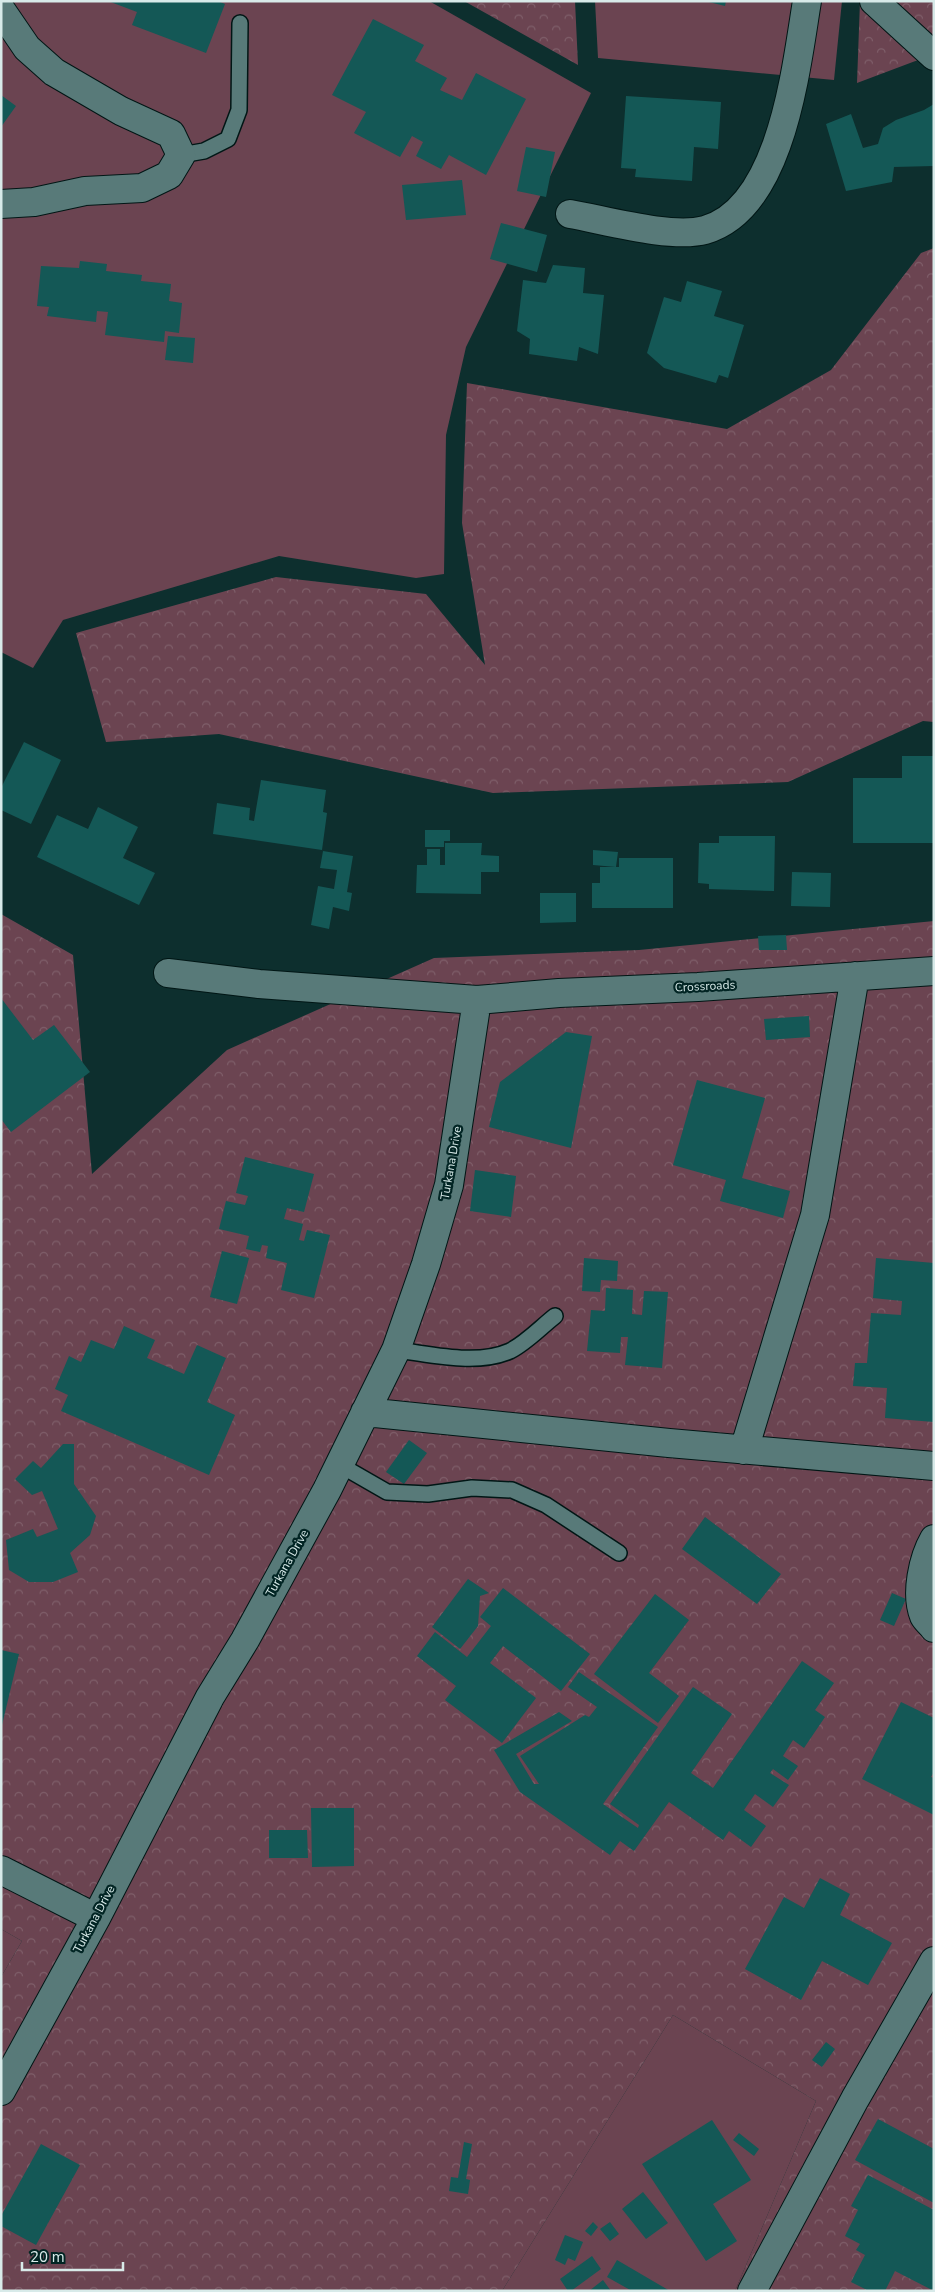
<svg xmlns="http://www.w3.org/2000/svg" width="935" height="2292" viewBox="0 0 935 2292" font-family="'Nunito Sans',sans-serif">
  <defs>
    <pattern id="forest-crowns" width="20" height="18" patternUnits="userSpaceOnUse" patternTransform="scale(1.25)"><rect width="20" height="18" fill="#6b4451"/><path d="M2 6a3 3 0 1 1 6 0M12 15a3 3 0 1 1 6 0" fill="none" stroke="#7f5f6a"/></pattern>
  </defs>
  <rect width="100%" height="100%" fill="#0d2f2e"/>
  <path fill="#6b4451" d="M1,1H429L591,93L466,347L446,435L444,574L416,578L279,556L63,620L33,668L1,652Z
    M595,1H842L834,80L598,58Z
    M1,1929L22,1941L1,1977Z
    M673,2015L816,2101L735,2291H502Z"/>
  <path fill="url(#forest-crowns)" d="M464,1H575L578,65Z
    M860,1H934V59L926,57L857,83Z
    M934,248V722L923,721L788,782L493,793L219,734L106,742L76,633L276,577L426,594L485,665L462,523L467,383L727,429L831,370L921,253Z
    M1,914L73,955L92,1174L227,1050L434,958L639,950L934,921V2291H735L816,2101L673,2015L502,2291H1V1977L22,1941L1,1929Z"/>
  <path fill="#145856" d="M108,1H218L225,4L206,53L132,25L137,12Z
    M705,1H726L725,6Z
    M373,19L424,45L415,61L447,78L440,90L462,100L476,73L526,99L486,175L449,155L441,169L416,156L423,142L412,136L400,157L354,133L366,112L332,95Z
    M1,95L16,106L1,127Z
    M626,96L721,102L718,149L694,147L692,181L635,177L636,169L621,168Z
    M934,104V166L894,167L892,182L846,191L826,124L851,114L863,148L878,144L883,128L896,120L924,110Z
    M526,147L555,152L546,197L517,191Z
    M462,180L466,215L406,220L402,185Z
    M501,223L547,235L537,272L490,259Z
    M80,261L107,264L106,271L142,275L141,281L171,284L169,301L182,303L179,333L165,331L164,342L105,335L108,312L97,311L96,322L47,316L49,307L37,306L41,266L79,268Z
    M553,265L585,268L583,293L604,295L598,354L579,347L577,361L529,354L530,339L517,331L523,280L546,283Z
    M687,281L722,291L714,316L744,325L728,378L719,375L716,383L664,368L647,353L664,297L681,302Z
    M168,336L195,338L193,363L165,360Z
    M24,742L61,760L31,824L1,810V788Z
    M902,756H934V843H853V778H902Z
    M261,780L326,790L323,812L327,813L322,850L213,834L217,803L250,808L249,820L254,821Z
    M98,807L138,827L123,858L155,873L139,905L37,857L57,815L88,829Z
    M425,830H450V841H444V847H425Z
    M719,836H775L774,891L709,889V884L698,883L699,843H719Z
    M445,843H482L481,855L499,856V872H481V894L416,893L417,865H427V849H440V865H445Z
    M593,850L618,852L616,867L593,865Z
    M323,851L353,856L347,892L352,893L349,911L333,907L329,929L311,925L318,886L334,889L337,870L320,868Z
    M619,858H673V908H592V883H600V867H619Z
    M792,872L831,873L830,907L791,906Z
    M540,893H576V922L540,923Z
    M786,935L787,950H759L758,936Z
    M1,998L33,1040L54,1025L90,1072L11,1132L1,1119Z
    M809,1016L810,1037L766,1040L764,1019Z
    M566,1032L592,1036L571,1148L489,1127L500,1082Z
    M697,1080L765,1098L742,1178L790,1191L783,1218L720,1201L726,1180L673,1165Z
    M245,1157L314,1174L304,1212L287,1208L284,1219L303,1224L299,1240L304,1241L307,1230L330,1235L314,1298L281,1290L287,1263L266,1258L268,1246L262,1245L260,1252L246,1249L249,1236L219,1229L226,1201L245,1205L248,1196L236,1193Z
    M475,1170L516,1176L511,1217L470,1211Z
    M222,1251L249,1258L237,1304L210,1297Z
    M584,1258L618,1261L617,1281L601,1280L600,1292L582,1291Z
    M876,1258L934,1263V1422L885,1418L887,1388L853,1386L855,1363H867L871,1313L901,1315L902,1301L873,1298Z
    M606,1288L633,1290L632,1314L642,1315L644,1291L668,1292L662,1368L625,1365L628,1337H621L620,1353L587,1351L591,1310L605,1311Z
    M124,1326L155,1340L147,1358L184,1374L197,1345L226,1358L207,1402L235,1415L209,1475L61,1411L68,1395L55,1389L69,1356L81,1362L91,1340L114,1349Z
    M409,1440L427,1453L404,1484L386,1472Z
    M63,1444H74V1484L96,1516L90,1535L70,1553L78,1572L53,1582H29L9,1570L6,1540L33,1529L37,1537L58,1529L42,1491L32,1495L15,1479L33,1461L41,1468Z
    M705,1517L781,1574L757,1604L682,1549Z
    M468,1579L489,1593L480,1596L478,1626L460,1649L432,1627Z
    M503,1588L590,1654L561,1691L503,1646L490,1663L536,1698L502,1743L445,1700L456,1686L417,1656L435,1632L467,1657L491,1626L480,1617Z
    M892,1593L906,1599L894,1626L880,1620Z
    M655,1594L689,1620L649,1673L679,1696L658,1723L594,1674Z
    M1,1650L19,1654L2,1725H1Z
    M802,1661L834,1683L815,1710L825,1717L804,1748L793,1740L783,1756L798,1766L788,1780L773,1769L770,1773L789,1785L773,1807L755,1794L744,1810L766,1826L751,1847L729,1831L723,1840L669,1802L634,1851L620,1841L610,1855L520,1792L494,1750L559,1712L572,1721L516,1754L534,1784H539L520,1756L585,1715L589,1717L597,1707L568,1687L579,1672L658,1727L603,1804L638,1828L639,1825L610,1804L693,1687L732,1714L691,1773L713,1788Z
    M901,1702L934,1718V1772L931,1777L934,1778V1815L862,1779Z
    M311,1808H354V1866L312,1867Z
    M269,1830H307L308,1858H269Z
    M820,1878L850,1894L840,1915L892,1943L868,1985L822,1961L801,2000L745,1969L784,1897L804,1908Z
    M826,2042L835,2049L822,2067L812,2060Z
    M878,2119L934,2149V2203L855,2160Z
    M712,2120L751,2180L713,2204L737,2241L706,2261L642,2164Z
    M739,2133L759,2149L754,2156L733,2140Z
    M464,2142L472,2144L466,2179L470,2180L468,2194L449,2191L451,2177L458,2178Z
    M41,2144L80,2165L36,2245L1,2226V2216Z
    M868,2175L934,2210V2291L895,2271L885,2291H869L851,2282L865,2255L856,2250L860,2244L845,2236L858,2210L851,2206Z
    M643,2192L668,2223L646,2239L622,2209Z
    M593,2222L598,2227L591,2236L585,2231Z
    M610,2222L619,2234L610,2241L600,2229Z
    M565,2235L583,2242L575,2261L568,2258L565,2265L555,2260Z
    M592,2256L601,2269L571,2291H568L560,2279Z
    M617,2260L670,2291H632L607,2277Z
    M603,2280L611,2291H589Z"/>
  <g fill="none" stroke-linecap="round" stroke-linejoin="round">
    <g stroke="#001615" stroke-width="18">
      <path id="service" d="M181,155L204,151L228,139L239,110L240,23
        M396,1350C431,1354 476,1366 510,1351C526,1343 541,1327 555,1316
        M340,1465L387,1492L428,1494L472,1488L512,1490L546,1505L619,1553"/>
    </g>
    <g stroke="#001615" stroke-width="30">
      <path id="minor" d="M874,1L934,56
        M1,10L27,48L54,72L121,111L171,134L181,155L169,175L142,188L85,191L34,202L1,204
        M570,214C605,220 671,239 705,230C782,208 796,68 807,1
        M168,973L259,984L477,1000L559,993L698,987L934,971
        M365,1412L669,1443L934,1466
        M744,1450L815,1215L855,976
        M934,1539C923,1558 915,1594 924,1616C926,1620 931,1624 934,1628
        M1,1870L96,1918
        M1,2091L96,1918L210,1697L245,1640L327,1490L396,1350L426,1264L449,1185L477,1000
        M752,2291L855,2099L934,1961"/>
    </g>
    <use href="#service" stroke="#587a79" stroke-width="15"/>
    <use href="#minor" stroke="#587a79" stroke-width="28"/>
  </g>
  <g text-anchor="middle" stroke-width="4.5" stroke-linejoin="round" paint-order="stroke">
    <g font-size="12" fill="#d8eae9" stroke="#022524">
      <text transform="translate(705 986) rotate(-3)" y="4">Crossroads</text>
      <text transform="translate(451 1163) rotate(-80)" y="4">Turkana Drive</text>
      <text transform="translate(287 1563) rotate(-61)" y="4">Turkana Drive</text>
      <text transform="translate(94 1919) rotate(-62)" y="4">Turkana Drive</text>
    </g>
  </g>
  <rect width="935" height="2292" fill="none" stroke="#d8eae9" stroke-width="5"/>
  <path d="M22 2262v8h101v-8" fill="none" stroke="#d8eae9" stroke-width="2.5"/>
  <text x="30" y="2262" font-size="15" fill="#d8eae9" stroke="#022524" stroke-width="4" paint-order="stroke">20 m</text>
</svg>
